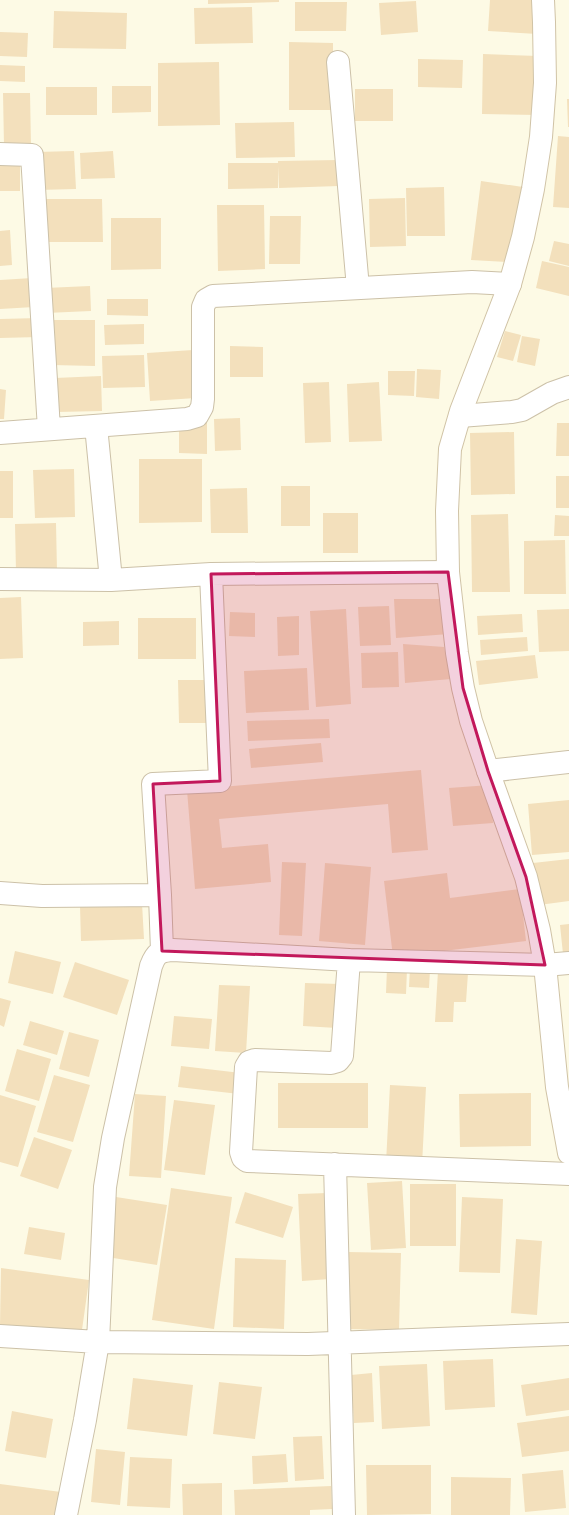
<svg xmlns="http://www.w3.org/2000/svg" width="569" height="1515" viewBox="0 0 569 1515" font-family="'Exo 2',sans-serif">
  <rect width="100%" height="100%" fill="#fdfae5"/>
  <path fill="#f3e0bc" d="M208,0H279V2L208,4Z
    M490,0H539L537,34L488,31Z
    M416,1L418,32L381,35L379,3Z
    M295,2H347L346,31H295Z
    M252,7L253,43L195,44L194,8Z
    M54,11L127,13L126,49L53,48Z
    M0,32L28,33L27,57L0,56Z
    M289,42L333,43V110H289Z
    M483,54L538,56L537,115L482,114Z
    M418,59L463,60L462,88L418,87Z
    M219,62L220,125L158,126V63Z
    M0,65L25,66V82L0,81Z
    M112,86H151V112L112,113Z
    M46,87H97V115H46Z
    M355,89H393V121H355Z
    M3,93H30L31,146H4Z
    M567,99H569V127H568Z
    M294,122L295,157L236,158L235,123Z
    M558,136L569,137V208L553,207Z
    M74,151L76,189L38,190L37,152Z
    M113,151L115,178L81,179L80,153Z
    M0,158H20V191H0Z
    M338,160L339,186L279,188L278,166V188L228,189V163H278V161Z
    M481,181L523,187L507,262L471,260Z
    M444,187L445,236H407L406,188Z
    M405,198L406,246L370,247L369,199Z
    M41,199H102L103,242H41Z
    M217,205H264L265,269L218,271Z
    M270,216H301L300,264H269Z
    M111,218H161V269L111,270Z
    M10,230L12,265L0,266V231Z
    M554,241L569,244V266L549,261Z
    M542,261L569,267V296L536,288Z
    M32,278L34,307L0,309V280Z
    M90,286L91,311L46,313L45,288Z
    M107,299H148V316L107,315Z
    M39,318V337L0,338V319Z
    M52,320H95V366L52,365Z
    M144,324V344L105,345L104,325Z
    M505,331L521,335L513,361L497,357Z
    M522,336L540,339L535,366L517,362Z
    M230,346L263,347V377H230Z
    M193,350L196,398L150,401L147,353Z
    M144,355L145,387L103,388L102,356Z
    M417,369L441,370L439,399L416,397Z
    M388,371H415L414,396L388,395Z
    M101,376L102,411L57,412L55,378Z
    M329,382L331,442L305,443L303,383Z
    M379,382L382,441L349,442L347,384Z
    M0,389L6,390L4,419H0Z
    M240,418L241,450L215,451L214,419Z
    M179,421H207V454L179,453Z
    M557,423H569V456H556Z
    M514,432L515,494L471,495L470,433Z
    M139,459H202V522L139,523Z
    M74,469L75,517L35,518L33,470Z
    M0,471H13V518H0Z
    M556,476H569V508H556Z
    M281,486H310V526H281Z
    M247,488L248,533H211L210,489Z
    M323,513H358V553H323Z
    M508,514L510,592H472L471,515Z
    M555,515L569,516V536H554Z
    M56,523L57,571L16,572L15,524Z
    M565,540L566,594H524V541Z
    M21,597L23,658L0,659V598Z
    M394,599H443L449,634L396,638Z
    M389,606L391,645L360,646L358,607Z
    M346,609L351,704L316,707L310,611Z
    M569,609V651L539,652L537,610Z
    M230,612L255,613V637L229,636Z
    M522,614L523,632L478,635L477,616Z
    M299,616V655L278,656L277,617Z
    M138,618H196V659H138Z
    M119,621V645L83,646V622Z
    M527,637L528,651L481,655L480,640Z
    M403,644L444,647L451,679L405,683Z
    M398,652L399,687L362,688L361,653Z
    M535,655L538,678L479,685L476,661Z
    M307,668L309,710L246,713L244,671Z
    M178,680H206L207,723H179Z
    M329,719L330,738L248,741L247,721Z
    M321,743L323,762L251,768L249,749Z
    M421,770L428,850L392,853L388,804L219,819L222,848L268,844L271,882L195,889L187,790Z
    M490,785L493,823L453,826L449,788Z
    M569,800V852L532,855L528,804Z
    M569,859V901L539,905L533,863Z
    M282,862L306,863L302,936L279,935Z
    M325,863L371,867L365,945L319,941Z
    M447,873L450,898L520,889L526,941L393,957L384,881Z
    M142,903L144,939L81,941L80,906Z
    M569,924V953L563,954L560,925Z
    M15,951L61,962L53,994L8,983Z
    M75,962L129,980L117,1015L63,997Z
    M387,968L407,969L406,994L386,993Z
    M410,968L430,970L429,988L409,987Z
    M438,971L468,973L466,1002H454L453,1022H435Z
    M305,983L340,984L337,1028L303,1026Z
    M219,985L250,986L246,1053L215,1051Z
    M0,998L11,1001L4,1027L0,1025Z
    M174,1016L212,1019L209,1049L171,1046Z
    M30,1021L64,1031L57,1055L23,1045Z
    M69,1032L99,1040L89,1077L59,1069Z
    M17,1049L51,1059L39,1101L5,1091Z
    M181,1066L241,1073L239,1094L178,1087Z
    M54,1075L90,1085L73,1142L37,1132Z
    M278,1083H368V1128H278Z
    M390,1085L426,1087L422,1165L386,1163Z
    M531,1093V1146L460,1147L459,1094Z
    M135,1094L166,1096L161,1178L129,1176Z
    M0,1095L36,1106L18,1167L0,1162Z
    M174,1100L215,1105L205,1175L164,1170Z
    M34,1137L72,1150L58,1189L20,1176Z
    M402,1181L406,1248L371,1250L367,1183Z
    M410,1184H456V1246H410Z
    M171,1188L232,1197L214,1329L152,1320Z
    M245,1192L293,1207L283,1238L235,1223Z
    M327,1193L330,1279L302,1281L298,1194Z
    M116,1197L167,1205L157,1265L107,1257Z
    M462,1197L503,1199L500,1273L459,1272Z
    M29,1227L65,1233L61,1260L24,1254Z
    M516,1239L542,1241L537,1315L511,1313Z
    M348,1252L401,1253L399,1330L346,1329Z
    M235,1258L286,1260L284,1329L233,1327Z
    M1,1268L89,1280L81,1337L0,1326Z
    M493,1359L495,1407L445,1410L443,1361Z
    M427,1364L430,1426L382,1429L379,1366Z
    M372,1373L374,1422L354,1423L351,1375Z
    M133,1378L193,1385L187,1436L127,1429Z
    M569,1378V1410L526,1416L521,1385Z
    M219,1382L262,1387L255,1439L213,1434Z
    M12,1411L53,1419L46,1458L5,1451Z
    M569,1416V1451L522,1457L517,1423Z
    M322,1436L324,1479L295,1481L293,1437Z
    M96,1449L125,1452L120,1505L91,1502Z
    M286,1454L288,1482L253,1484L252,1456Z
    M130,1457L172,1459L170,1508L127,1506Z
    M366,1465H431V1514L367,1515Z
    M563,1470L566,1508L525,1512L522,1474Z
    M451,1477L511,1478L510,1515H451Z
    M222,1483V1515H183L182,1484Z
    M0,1484L61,1492L58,1515H0Z
    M331,1486L332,1509L310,1510V1515H235L234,1490Z"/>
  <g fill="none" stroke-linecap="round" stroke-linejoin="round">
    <g stroke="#ccc1a8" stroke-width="24">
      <path id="street" d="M338,62L358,288
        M0,154L32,155L49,429
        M460,416L512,412L522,410L552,393L569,387
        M96,426L111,580
        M0,433L187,419L197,416L202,407L203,399V307L206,300L213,296L472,282L510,284
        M0,579L111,580L211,574L448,572
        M488,771L569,762
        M0,893L42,896L160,895L162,951
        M160,895L153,784L220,781L211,574
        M349,960L342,1056L338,1061L331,1063L255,1060L249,1062L246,1067L241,1152L243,1158L247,1161L569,1174
        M335,1164L344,1515
        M0,1336L98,1342L308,1344L569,1334
        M66,1515L85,1420L98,1342L105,1187L113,1138L151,966C156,953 159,951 173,950L349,960L545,965L569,963"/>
    </g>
    <g stroke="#d0c3a6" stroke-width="24">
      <path id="secondary" d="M543,0L544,22L545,83L541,137L533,189L523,237L510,284L461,411L450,449L447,511L448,572L457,653L463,688L471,721L488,771L526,877L539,930L545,965L557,1087L569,1153"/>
    </g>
    <use href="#street" stroke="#fff" stroke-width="22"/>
    <use href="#secondary" stroke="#fff" stroke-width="22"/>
  </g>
  <path fill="#c2185b" fill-opacity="0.2" stroke="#c2185b" stroke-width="3" stroke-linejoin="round" d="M448,572L463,688L488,771L526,877L545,965L162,951L153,784L220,781L211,574Z"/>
</svg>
